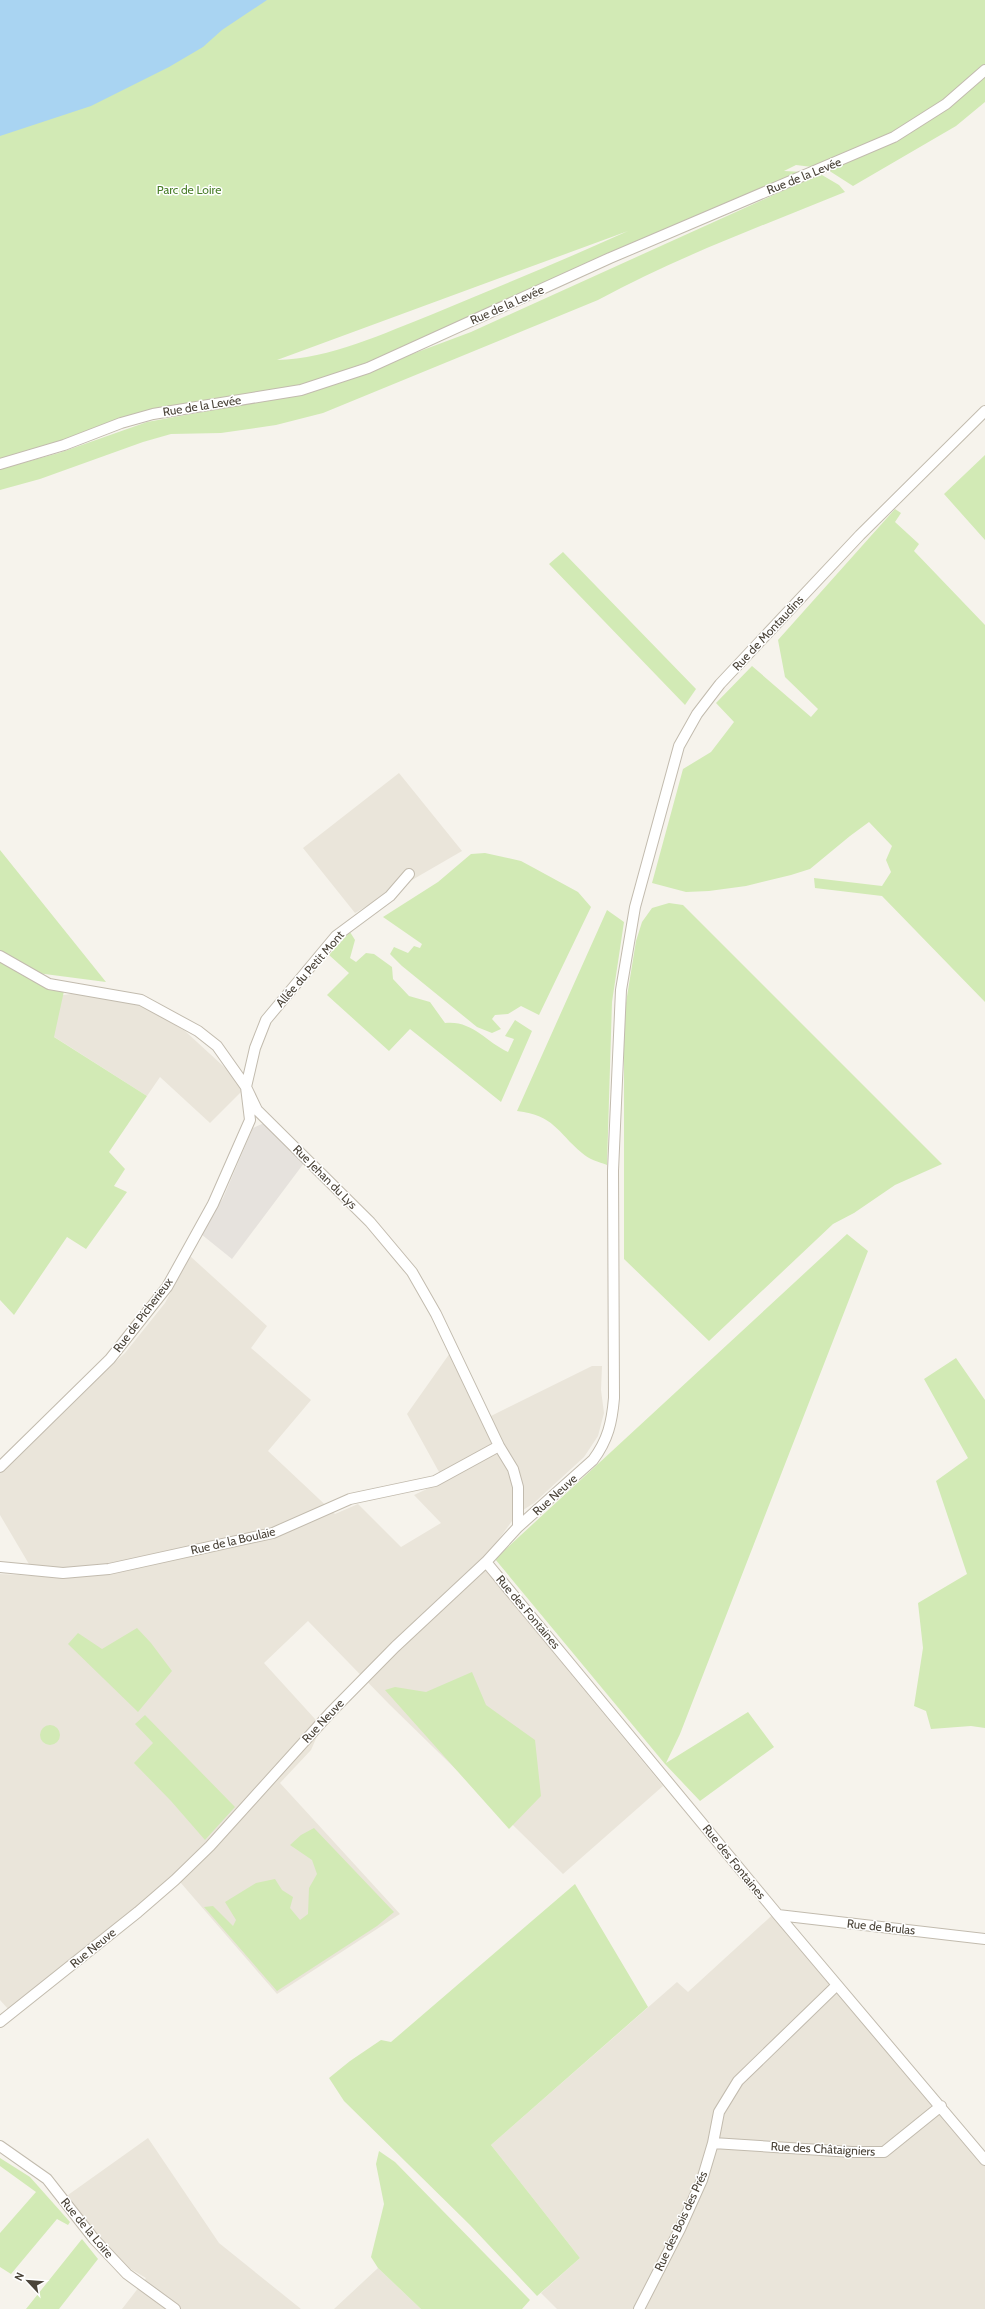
<svg xmlns="http://www.w3.org/2000/svg" width="985" height="2309" viewBox="0 0 985 2309" font-family="Cabin,sans-serif">
  <rect width="100%" height="100%" fill="#f6f3ec"/>
  <path fill="#eae5da" d="M399,773L462,851L355,913L303,848Z
    M86,992L142,1004L185,1031L246,1087L210,1123L160,1077L147,1096L45,1031L56,996Z
    M190,1256L267,1326L251,1348L311,1400L268,1451L335,1514L358,1504L401,1547L441,1523L414,1495L444,1481L407,1414L450,1353L480,1418L491,1416L592,1366H602L601,1390L604,1413L598,1436L584,1457L534,1503L517,1514L489,1553L486,1571L663,1786L563,1874L389,1704L308,1621L264,1663L315,1719L318,1734L311,1750L280,1783L400,1914L277,1994L174,1875L115,1926L9,2010L0,2000V1574L36,1576L0,1515V1461L98,1378L125,1353L165,1303Z
    M780,1908L985,2159V2309H557L541,2293L580,2258L491,2145L677,1982L688,1992Z
    M148,2138L219,2243L301,2309H122L146,2278L129,2268L98,2237L69,2201L68,2195Z
    M378,2268L421,2309H334Z"/>
  <path fill="#e6e2dd" d="M264,1123L304,1163L232,1259L201,1234L223,1198L253,1128Z"/>
  <path fill="#d2eab5" fill-rule="evenodd" d="M0,0H985V67L954,93L890,135L812,167L796,165L784,171L804,172L366,365L303,387L185,405L0,462ZM628,231C564,260 498,287 433,314C384,333 330,359 277,360Z
    M985,74V102L956,126L853,186L828,170L884,143Z
    M822,175L839,185L845,192C762,226 677,257 598,300L323,413L276,425L221,433L171,434L143,442L40,479L0,490V469L59,453L147,422L296,395L324,387L471,332L802,182Z
    M985,455V540L944,494Z
    M895,509L901,513L895,522L919,544L914,551L985,625V1002L882,896L815,888L814,878L882,886L891,872L886,860L892,846L869,822L850,836L810,869L791,875L746,886L709,891L686,892L652,883L683,769L711,752L734,722L716,703L752,666L811,717L818,709L785,677L778,640Z
    M563,552L696,689L685,705L549,564Z
    M0,850L106,982L37,973L0,950Z
    M485,853L521,861L534,868L578,892L591,907L539,1015L521,1006L508,1014L495,1015L492,1019L501,1029L492,1033L477,1027L402,966L390,954L394,947L408,953L414,946L420,948L422,944L383,917L438,882L471,854Z
    M669,903L683,905L942,1164L895,1185L854,1213L833,1224L709,1341L624,1259V1015L636,941L642,922L652,908Z
    M607,910L624,922L612,1002L607,1165C599,1162 588,1159 582,1153C556,1131 555,1116 517,1111Z
    M350,932L355,940L350,958L356,962L366,953L374,954L392,967L393,979L409,996L430,1002L445,1023C472,1020 485,1041 508,1052L514,1039L505,1036L515,1020L532,1031L501,1102L410,1029L389,1051L327,995L349,973L329,955Z
    M0,961L49,990L64,991L54,1037L147,1096L109,1152L125,1169L114,1186L127,1192L86,1249L67,1237L14,1315L0,1300Z
    M847,1234L868,1251L680,1734L666,1763L748,1712L774,1747L700,1801L665,1764L495,1559Z
    M956,1358L985,1400V1728L971,1726L931,1729L926,1711L914,1706L923,1648L918,1603L967,1574L936,1481L968,1458L924,1379Z
    M137,1628L151,1643L172,1671L138,1712L68,1644L78,1633L102,1649Z
    M472,1672L486,1705L535,1740L541,1796L509,1829L385,1690L395,1687L426,1692Z
    M145,1715L235,1807L205,1840L171,1801L134,1763L153,1743L135,1724Z
    M40 1735a10 10 0 1 1 20 0a10 10 0 1 1-20 0Z
    M314,1828L394,1912L377,1926L277,1991L204,1907L213,1906L233,1926L236,1920L225,1902L256,1883L275,1879L282,1890L293,1897L290,1908L300,1920L308,1914L309,1888L317,1874L312,1860L290,1845L301,1835Z
    M575,1884L648,2007L491,2145L580,2258L537,2296L470,2225L344,2101L329,2078L350,2061L381,2040L391,2042Z
    M379,2151L395,2162L530,2300L522,2309H421L378,2268L371,2257L384,2204L376,2164Z
    M0,2158L30,2177L70,2222L68,2225L57,2219L11,2274L0,2267V2233L36,2192L0,2166Z
    M82,2239L98,2259L59,2309H26Z"/>
  <path fill="#a9d4f2" d="M0,0H267L222,30L203,47L169,67L91,106L0,136Z"/>
  <g fill="none" stroke-linecap="round" stroke-linejoin="round">
    <g stroke="#c2bbae" stroke-width="12">
      <path id="minor" d="M0,464L64,445L121,423L153,414L301,390L368,368L610,258L894,137L946,104L985,70
        M0,956L49,984L141,1000L198,1031L217,1046L246,1087L257,1110L370,1222L412,1272L436,1314L499,1446L513,1469L518,1487V1527
        M0,1467L110,1359L167,1287L213,1204L250,1120L246,1087L255,1048L266,1020L336,936L390,896L409,874
        M486,1562L778,1915L985,2160
        M0,1567L63,1573L109,1569L273,1533L350,1499L435,1481L499,1446
        M778,1915L985,1939
        M0,2022L138,1912L175,1880L210,1846L330,1713L395,1647L486,1562L518,1527L593,1460C608,1440 612,1422 614,1398L613,1171L621,990L635,907L679,746L697,714L720,684L860,535L985,411
        M713,2143L852,2152H884L941,2106
        M0,2146L47,2179L94,2239L127,2274L175,2309
        M639,2309L680,2229L702,2180L713,2143L719,2112L738,2081L837,1985"/>
    </g>
    <use href="#minor" stroke="#fff" stroke-width="10"/>
  </g>
  <g text-anchor="middle" stroke-width="3" stroke-linejoin="round" paint-order="stroke">
    <g font-size="12" fill="#4b4439" stroke="#fff">
      <text transform="translate(804 176) rotate(-22)" y="4">Rue de la Levée</text>
      <text transform="translate(507 305) rotate(-24)" y="4">Rue de la Levée</text>
      <text transform="translate(202 406) rotate(-9)" y="4">Rue de la Levée</text>
      <text transform="translate(768 633) rotate(-47)" y="4">Rue de Montaudins</text>
      <text transform="translate(310 969) rotate(-49)" y="4">Allée du Petit Mont</text>
      <text transform="translate(325 1177) rotate(45)" y="4">Rue Jehan du Lys</text>
      <text transform="translate(143 1315) rotate(-53)" y="4">Rue de Picherieux</text>
      <text transform="translate(555 1495) rotate(-42)" y="4">Rue Neuve</text>
      <text transform="translate(233 1541) rotate(-13)" y="4">Rue de la Boulaie</text>
      <text transform="translate(528 1612) rotate(50)" y="4">Rue des Fontaines</text>
      <text transform="translate(323 1721) rotate(-47)" y="4">Rue Neuve</text>
      <text transform="translate(734 1862) rotate(51)" y="4">Rue des Fontaines</text>
      <text transform="translate(881 1927) rotate(6)" y="4">Rue de Brulas</text>
      <text transform="translate(93 1948) rotate(-39)" y="4">Rue Neuve</text>
      <text transform="translate(823 2149) rotate(3)" y="4">Rue des Châtaigniers</text>
      <text transform="translate(681 2221) rotate(-65)" y="4">Rue des Bois des Prés</text>
      <text transform="translate(87 2228) rotate(50)" y="4">Rue de la Loire</text>
    </g>
    <g font-size="12" fill="#4a7f2a" stroke="#fff">
      <text x="189" y="194">Parc de Loire</text>
    </g>
  </g>
  <g transform="translate(28 2281) rotate(296)" stroke="#ffffff" stroke-width="3" paint-order="stroke">
  <path d="M0-3L7 15L0 10L-7 15Z" fill="#4b4439"/>
  <text y="-6" font-size="11" font-weight="bold" text-anchor="middle" fill="#4b4439">N</text>
  </g>
</svg>
